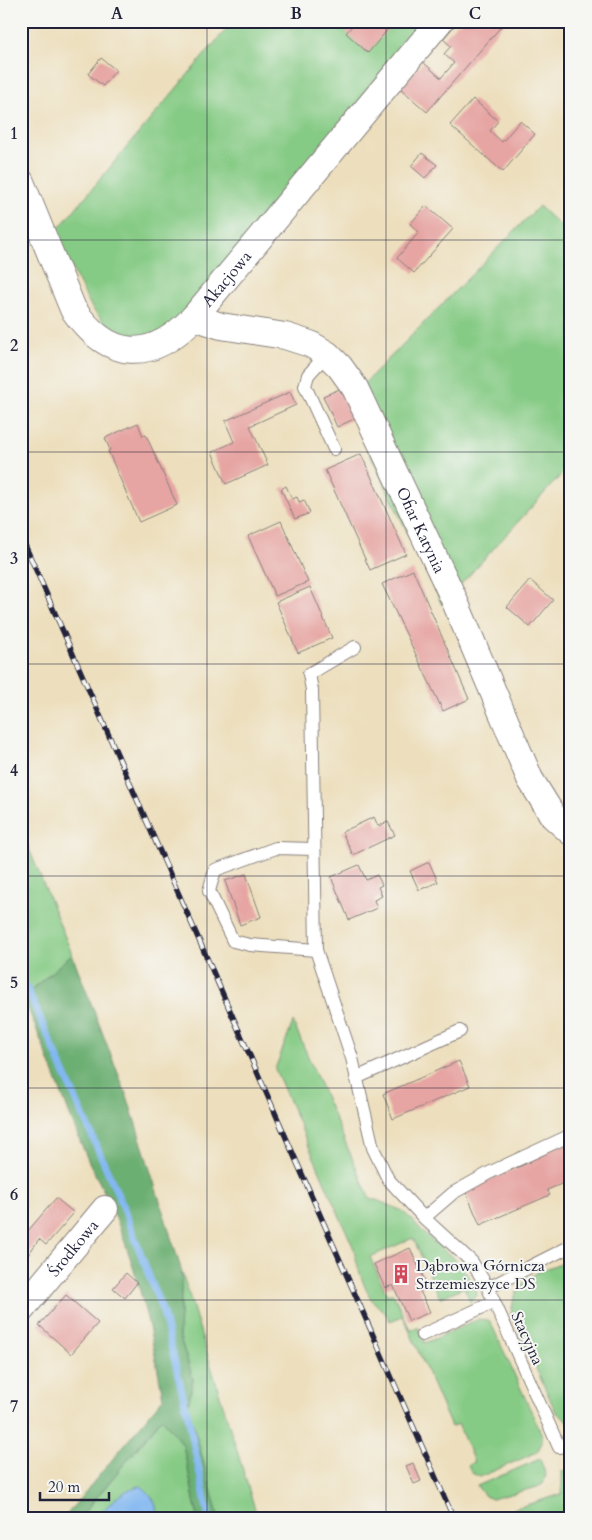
<svg xmlns="http://www.w3.org/2000/svg" width="592" height="1540" viewBox="0 0 592 1540" font-family="Cardo,serif">
  <rect width="100%" height="100%" fill="#f6f6f2"/>
  <filter id="ink" filterUnits="userSpaceOnUse"><feTurbulence type="fractalNoise" baseFrequency=".02" numOctaves="2"/><feDisplacementMap in="SourceGraphic" scale="10" xChannelSelector="R" yChannelSelector="G"/><feConvolveMatrix kernelMatrix="1 2 1 2 8 2 1 2 1" color-interpolation-filters="sRGB"/></filter>
  <filter id="wash" filterUnits="userSpaceOnUse"><feTurbulence type="fractalNoise" baseFrequency=".0096" numOctaves="4" result="noise"/><feDisplacementMap in="SourceGraphic" scale="20" xChannelSelector="R" yChannelSelector="G"/><feGaussianBlur stdDeviation="1.12" result="paint"/><feColorMatrix in="noise" values="0 0 0 0 0 0 0 0 0 0 0 0 0 0 0 0 0 1.4 0 .05"/><feComposite in="paint" operator="in"/></filter>
  <g filter="url(#wash)">
    <rect width="100%" height="100%" fill="#eddfbd"/>
    <path fill="#86cb85" stroke="#547660" d="M233,21H432L193,308L161,333L142,336L112,330L93,310L54,234Z
      M539,206L571,236V464L442,605L371,456L348,400Z
      M21,829L72,954L21,999Z
      M293,1022L369,1197L403,1211L425,1234L459,1263L475,1285L477,1295L471,1303L464,1287L440,1298L413,1238L370,1257L387,1295L393,1293L410,1330L418,1327L425,1343L479,1319L490,1321L542,1435V1443L537,1452L480,1477L472,1473L468,1465L474,1462L458,1424L451,1427L403,1316L390,1321C384,1308 376,1307 370,1297C362,1283 357,1265 354,1249L275,1069Z
      M571,1259V1424L556,1412L511,1314C515,1275 539,1272 571,1259Z
      M182,1272L258,1519H219L188,1406L193,1379L179,1334Z
      M162,1418L183,1445L198,1519H79Z
      M540,1459L546,1475L543,1484L537,1487L492,1499L485,1496L477,1486Z
      M571,1468V1519H504L513,1509L562,1494V1471Z"/>
    <path fill="#6caf72" stroke="#476856" d="M72,954L128,1099L182,1272L179,1334L193,1379L188,1406L219,1519H198L183,1445L162,1418L79,1519H63L163,1398C152,1335 138,1271 113,1211C106,1193 96,1177 88,1160C65,1106 47,1051 23,998Z"/>
    <path fill="#82b7f0" stroke="#526c96" d="M141,1486C152,1494 158,1504 157,1519H96C107,1506 123,1488 141,1486Z"/>
    <g fill="none" stroke-linecap="round" stroke-linejoin="round">
      <path stroke="#82b7f0" stroke-width="7" d="M21,975L122,1204L163,1313L188,1416L209,1519"/>
    </g>
    <g id="blocks">
      <path fill="#e6a4a2" d="M356,21H395L368,53L346,33Z
        M462,21L505,22L427,112L400,88L423,62L441,78L454,63L444,54L451,46L443,39L457,23L459,24Z
        M101,58L116,70L103,86L88,74Z
        M473,99L498,121L490,131L502,142L520,121L535,134L503,172L450,125Z
        M422,153L437,165L425,178L411,166Z
        M426,206L453,229L414,273L397,258L419,232L410,224Z
        M342,388L356,418L337,427L323,396Z
        M290,392L296,405L250,426L268,465L226,484L212,452L234,442L225,421Z
        M138,423L143,436L146,435L177,505L139,522L108,451L110,450L105,438Z
        M361,454L406,554L370,570L325,470Z
        M286,486L292,499L297,497L299,502L304,500L310,513L295,519L281,489Z
        M281,521L308,582L275,596L248,536Z
        M413,570L469,699L443,711L382,584Z
        M530,580L553,600L530,627L507,607Z
        M310,587L332,638L298,653L276,602Z
        M374,817L378,826L388,822L395,835L353,855L342,832Z
        M429,862L438,882L419,890L410,871Z
        M359,865L366,880L377,875L382,885L378,887L382,896L374,900L377,908L349,920L331,877Z
        M246,874L261,917L240,925L225,881Z
        M459,1061L470,1086L393,1119L383,1094Z
        M571,1140V1180L547,1190L550,1195L480,1225L465,1190L530,1162L528,1158Z
        M56,1198L74,1213L46,1245L39,1239L26,1258L21,1254V1239Z
        M410,1248L427,1285L419,1289L430,1312L409,1321L393,1285L385,1288L374,1264Z
        M126,1273L137,1283L125,1298L113,1288Z
        M66,1295L98,1323L71,1354L39,1325Z
        M413,1463L421,1481L414,1484L406,1466Z"/>
    </g>
  </g>
  <g filter="url(#ink)">
    <use href="#blocks" fill-opacity="0" stroke="#88807c" stroke-width="1"/>
    <g fill="none" stroke-linecap="round" stroke-linejoin="round">
      <g stroke="#88807c" stroke-width="14">
        <path id="service" d="M327,354L308,375L305,386L334,449
          M355,647L309,674L312,690L316,950L352,1058L373,1148L388,1179L424,1218L472,1262L488,1288
          M314,849L276,848L215,870L209,891L233,941L250,945L316,950
          M356,1078L460,1031
          M424,1218L453,1193L489,1173L571,1135
          M571,1246L488,1288L559,1447L571,1445
          M422,1335L494,1302"/>
      </g>
      <g stroke="#88807c" stroke-width="28">
        <g id="minor">
          <path id="s1" d="M21,182L73,309C109,361 151,363 194,317L440,21"/>
          <path id="s2" d="M194,317L221,326L285,336L310,344L327,354L340,367L355,388L453,597L530,779L553,816L571,832"/>
          <path id="s3" d="M21,1310L105,1209"/>
        </g>
      </g>
      <use href="#service" stroke="#fff" stroke-width="12"/>
      <use href="#minor" stroke="#fff" stroke-width="26"/>
      <g stroke="#22223b" stroke-width="5.5">
        <path id="rail" d="M21,536L454,1519"/>
      </g>
      <use href="#rail" stroke="#f6f6f2" stroke-width="4" stroke-dasharray="11" stroke-linecap="butt"/>
    </g>
  </g>
  <path fill="none" stroke="#22223b" stroke-width="1" stroke-opacity="0.55" d="M207,21V1519M386,21V1519M21,240H571M21,452H571M21,664H571M21,876H571M21,1088H571M21,1300H571"/>
  <defs>
    <g id="building-bare" transform="scale(1.5)"><path d="M-4-6H4V6H1V3H-1V6H-4ZM-2.5-4.3h1.7v1.8h-1.7ZM.8-4.3h1.7v1.8H.8ZM-2.5-1h1.7V.8h-1.7ZM.8-1h1.7V.8H.8Z" fill="#d1495b" stroke="#f6f6f2" stroke-width="2.5" paint-order="stroke"/></g>
  </defs>
  <g fill-rule="evenodd">
    <use href="#building-bare" x="401" y="1274"/>
  </g>
  <g text-anchor="middle" stroke-width="4" stroke-linejoin="round" paint-order="stroke">
    <g font-size="16" fill="#22223b" stroke="#f6f6f2">
      <text dy="6" stroke="none"><textPath href="#s1" startOffset="334">Akacjowa</textPath></text>
      <text dy="6" stroke="none"><textPath href="#s2" startOffset="340">Ofiar Katynia</textPath></text>
      <text dy="6" stroke="none"><textPath href="#s3" startOffset="81">Środkowa</textPath></text>
      <text transform="translate(528 1338) rotate(66)" y="6">Stacyjna</text>
    </g>
    <g font-size="16" fill="#22223b" stroke="#f6f6f2" text-anchor="start">
      <text x="416" y="1271">Dąbrowa Górnicza<tspan x="416" dy="18">Strzemieszyce DS</tspan></text>
    </g>
  </g>
  <rect width="592" height="1540" fill="none" stroke="#f6f6f2" stroke-width="55"/>
  <path d="M40 1492v8h69v-8" fill="none" stroke="#22223b" stroke-width="2.5"/>
  <text x="48" y="1492" font-size="15" fill="#22223b" stroke="#f6f6f2" stroke-width="4" paint-order="stroke">20 m</text>
  <rect x="28" y="28" width="536" height="1484" fill="none" stroke="#22223b" stroke-width="2"/>
  <g font-size="16" text-anchor="middle" font-weight="bold" fill="#22223b">
    <text x="117" y="19">A</text>
    <text x="296" y="19">B</text>
    <text x="475" y="19">C</text>
    <text x="14" y="139">1</text>
    <text x="14" y="351">2</text>
    <text x="14" y="564">3</text>
    <text x="14" y="776">4</text>
    <text x="14" y="988">5</text>
    <text x="14" y="1200">6</text>
    <text x="14" y="1412">7</text>
  </g>
</svg>
